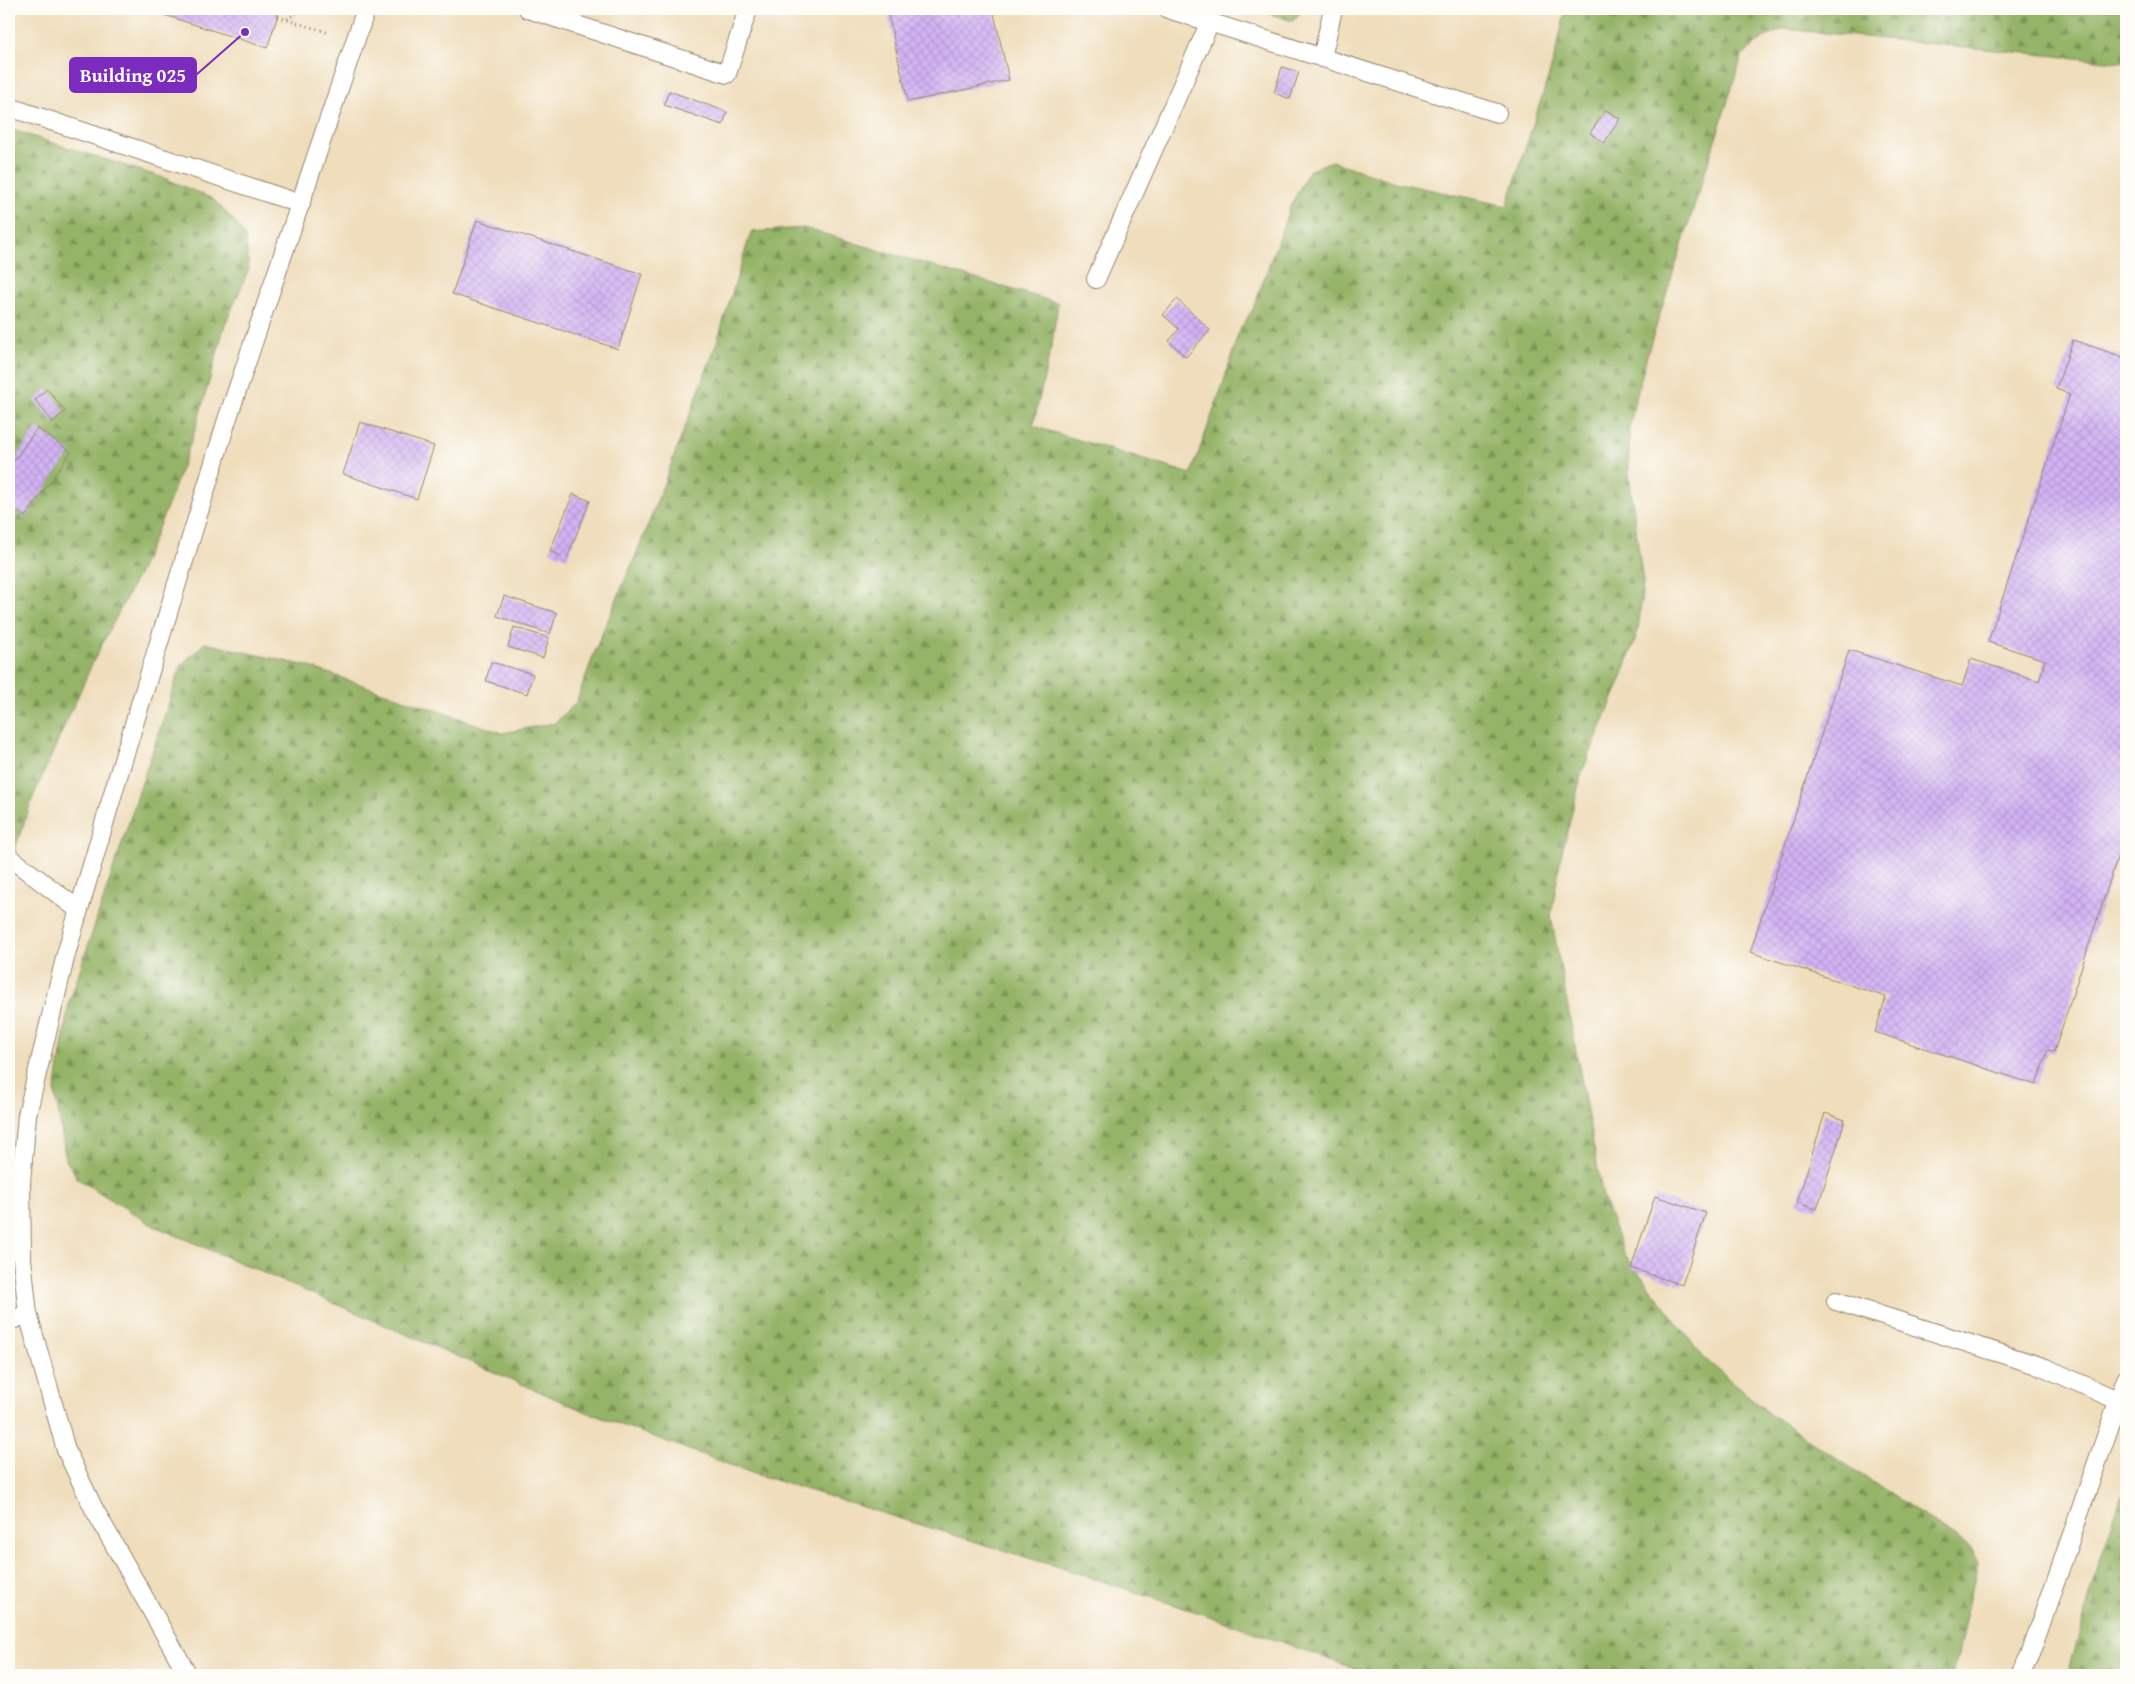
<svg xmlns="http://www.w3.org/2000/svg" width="2135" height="1684" viewBox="0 0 2135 1684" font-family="'Gentium Book Plus',serif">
  <defs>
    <pattern id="forest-firs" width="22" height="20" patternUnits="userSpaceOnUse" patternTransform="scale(1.25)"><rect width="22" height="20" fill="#95b468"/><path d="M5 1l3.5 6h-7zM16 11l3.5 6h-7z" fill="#7b9355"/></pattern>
    <pattern id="building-cross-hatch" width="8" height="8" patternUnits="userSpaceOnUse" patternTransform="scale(1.25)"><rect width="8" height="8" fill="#d2b3f4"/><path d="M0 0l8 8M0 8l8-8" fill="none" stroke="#b59ad1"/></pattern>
  </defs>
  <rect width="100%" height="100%" fill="#fdfcf7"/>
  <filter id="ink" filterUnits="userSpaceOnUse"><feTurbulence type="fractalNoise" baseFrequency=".02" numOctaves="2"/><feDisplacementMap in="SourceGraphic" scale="10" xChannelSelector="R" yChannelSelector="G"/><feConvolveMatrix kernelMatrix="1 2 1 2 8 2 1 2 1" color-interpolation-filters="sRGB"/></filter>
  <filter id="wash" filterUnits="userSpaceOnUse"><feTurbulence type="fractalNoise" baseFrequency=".0096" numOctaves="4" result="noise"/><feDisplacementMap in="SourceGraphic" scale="20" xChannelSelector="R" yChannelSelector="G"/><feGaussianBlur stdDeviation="1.12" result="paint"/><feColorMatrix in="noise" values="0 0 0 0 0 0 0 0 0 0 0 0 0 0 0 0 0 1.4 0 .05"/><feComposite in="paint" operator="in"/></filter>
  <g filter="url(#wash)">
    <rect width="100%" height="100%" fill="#efddbb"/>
    <path fill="url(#forest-firs)" stroke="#686f43" d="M1254,9H1303L1293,21Z
      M1566,9H2126V63L1784,29L1763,38L1742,56L1647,355L1629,427V474L1643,583L1638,631L1622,677L1582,772L1561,856L1551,916L1603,1197L1623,1252L1704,1358L1770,1414L1970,1547L1978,1563L1953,1675H1372L1218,1619L1074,1572L752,1473L589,1413L152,1225L78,1179L66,1160L55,1091L69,1003L181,665L205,643L307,666L502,733L555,723L576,703L597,646L645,533L716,345L751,232L804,228L1058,303L1053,338L1033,426L1191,474L1224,381L1239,331L1253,309L1290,207L1309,171L1331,161L1399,183L1507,206L1554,59Z
      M9,129L164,178L213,199L236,223L245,237L249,269L225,325L196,427L170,500L141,569L92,664L33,797L9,866Z
      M2126,1483V1675H2068L2100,1560Z"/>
    <g id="blocks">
      <path fill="url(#building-cross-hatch)" d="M146,9H280L267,48Z
        M887,9H993L1009,80L908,102Z
        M1282,67L1299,72L1290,99L1274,93Z
        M669,91L727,112L723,125L664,105Z
        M1606,110L1620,119L1604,143L1590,133Z
        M477,220L642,274L618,349L452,294Z
        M1177,299L1210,330L1186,357L1169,341L1179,329L1163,315Z
        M2073,340L2126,358V831L2054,1052L2048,1050L2036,1085L1875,1032L1886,997L1750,952L1849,650L1962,686L1971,659L2039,681L2045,660L1988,642L2070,394L2056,389Z
        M47,389L65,411L53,422L35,400Z
        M360,422L434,446L417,499L343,474Z
        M37,428L71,452L25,517L9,505V468Z
        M573,494L590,501L567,558L550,551Z
        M504,596L557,613L550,634L497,616Z
        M514,627L549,638L543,658L508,647Z
        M491,662L533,674L527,694L486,681Z
        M1825,1113L1845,1120L1817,1209L1797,1203Z
        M1655,1196L1706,1213L1682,1285L1631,1268Z"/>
    </g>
  </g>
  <g filter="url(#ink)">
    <use href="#blocks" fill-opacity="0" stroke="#95846c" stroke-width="1"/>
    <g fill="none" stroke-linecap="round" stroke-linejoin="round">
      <g stroke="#95846c" stroke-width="20">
        <path id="service" d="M528,9L727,74L748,9
          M1168,9L1497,113
          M1322,58L1333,9
          M9,107L301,204
          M1096,279L1210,22
          M9,857L79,910
          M1836,1301L2046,1368L2119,1401
          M9,1321L28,1314
          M188,1675L94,1509L66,1450L28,1314L22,1259L21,1182L27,1115L66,954L116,783L227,420L366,9
          M2020,1675L2030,1655L2126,1379"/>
      </g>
      <path stroke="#95846c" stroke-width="3" stroke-dasharray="1 4" stroke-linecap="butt" d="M278,17L330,33
        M287,19L303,9"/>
      <use href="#service" stroke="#fff" stroke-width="18"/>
    </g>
  </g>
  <path fill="none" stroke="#7b2cbf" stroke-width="2" d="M245 32L196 75"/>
  <circle fill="#7b2cbf" stroke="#fdfcf7" stroke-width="2" cx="245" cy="32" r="5"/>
  <rect fill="#7b2cbf" stroke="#7b2cbf" stroke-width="2" x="70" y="58" width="126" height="34" rx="5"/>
  <g font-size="19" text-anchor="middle" font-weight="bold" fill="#fff">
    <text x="133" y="82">Building 025</text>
  </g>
  <rect width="2135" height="1684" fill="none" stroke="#fdfcf7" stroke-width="30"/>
</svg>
